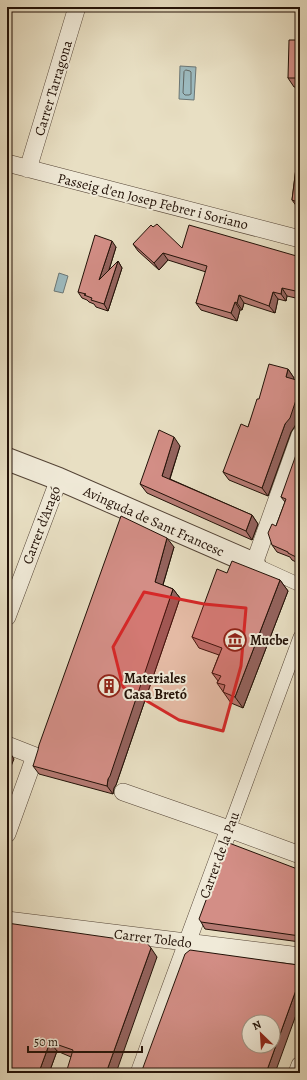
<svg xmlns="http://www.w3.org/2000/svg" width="307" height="1080" viewBox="0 0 307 1080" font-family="Alegreya,serif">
  <rect width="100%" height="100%" fill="#e8dfc3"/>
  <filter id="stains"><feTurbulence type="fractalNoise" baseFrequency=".005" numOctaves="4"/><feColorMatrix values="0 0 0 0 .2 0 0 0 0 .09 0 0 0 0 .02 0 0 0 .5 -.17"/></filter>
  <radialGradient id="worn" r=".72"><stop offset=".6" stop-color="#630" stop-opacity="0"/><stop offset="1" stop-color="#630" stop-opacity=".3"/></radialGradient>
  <path fill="#9cbabf" stroke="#6b7675" d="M180,66L196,67L194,100L179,99Z
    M59,273L68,276L63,293L54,291Z"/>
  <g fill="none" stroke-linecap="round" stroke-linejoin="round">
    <path stroke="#5f6663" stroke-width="1" d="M186,70L190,71L191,72V94L189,95H185L183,93L184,72Z"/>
    <g stroke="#544436" stroke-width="14">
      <path id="pedestrian" d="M254,564L300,585
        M229,829L300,637"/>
    </g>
    <g stroke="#544436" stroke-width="18">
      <path id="minor" d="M7,163L300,239
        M28,169L77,7
        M254,564L300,435
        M7,617L59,479
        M7,745L35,756L7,834
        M123,792L229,829L300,855
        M7,920L300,956
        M139,1073L229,829
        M297,1073L300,1065"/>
    </g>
    <g stroke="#544436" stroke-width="24">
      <path id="tertiary" d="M7,459L59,479L254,564"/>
    </g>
    <use href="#pedestrian" stroke="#f0ead8" stroke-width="13"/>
    <use href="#minor" stroke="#f0ead8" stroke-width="17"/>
    <use href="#tertiary" stroke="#f0ead8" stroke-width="22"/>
  </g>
  <path fill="#b57a73" stroke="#221107" d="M300,40V87H294L288,78Z
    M300,136V211L292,200Z
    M153,227L182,248L300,257V299L287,296L286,301L278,299L275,313L244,303L242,310H240L237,321L201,310L196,303L206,272L168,260L159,270L138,251L133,244Z
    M116,247L109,270L118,261L122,268L108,311L96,307L94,304L89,302L87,300L82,298L78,292Z
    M288,369L294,378L293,379L300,381V413L295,426L291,432L268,496L229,480L223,472L248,427L259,399Z
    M180,446L170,479L252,515L258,524L252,540L147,493L140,484Z
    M300,453V564L292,560L290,557L277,552L272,545L276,526L285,502L281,497Z
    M174,547L163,585L173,589L180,598L116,785L114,788L113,794L39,774L33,766Z
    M227,573L280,580L288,591L243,708L231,703L217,683L218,681L212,673L219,655L199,648L192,637Z
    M300,870V942L205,929L201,922Z
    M157,957L71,1057L57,1051L49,1073H7Z"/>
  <path fill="#94635e" stroke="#221107" d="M112,241L116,247L104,286L99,280Z
    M163,253L168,260L159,270L154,263Z
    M118,261L122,268L108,311L104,304Z
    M282,288L287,296L286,301L281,294Z
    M273,292L278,299L275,313L269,306Z
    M239,295L244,303L242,310L237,303Z
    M235,302L240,310L237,321L231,313Z
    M288,369L294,378L292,386L286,377Z
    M300,388V413L295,426L291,432L268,496L262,488L285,424Z
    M174,437L180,446L168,484L162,476Z
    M252,515L258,524L252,540L246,531Z
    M167,538L174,547L161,591L155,582Z
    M280,580L288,591L243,708L235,697Z
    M173,589L180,598L116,785L114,788L113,794L107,786L108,779Z
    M7,748L14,759L7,776Z
    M151,948L157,957L116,1073H106Z
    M300,979V1004L275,1073H266Z
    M50,1042L57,1051L49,1073L39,1072Z"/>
  <path fill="#d38e86" stroke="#221107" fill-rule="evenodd" d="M289,40H300V78H288Z
    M300,136V203L292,200Z
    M157,224L182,248L189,225L300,257V292L282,288L281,294L273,292L269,306L239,295L237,303L235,302L231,313L196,303L207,266L163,253L154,263L133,244L151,225L153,227Z
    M95,235L112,241L99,280L118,261L104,304L91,300L92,298L84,295L86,294L78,292Z
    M269,364L288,369L286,377L300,381V388L290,418L285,424L262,488L223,472L241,424L248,427L257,399H259Z
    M159,430L174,437L162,476L252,515L246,531L140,484Z
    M297,452L300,453V559L288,553V552L272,545L268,533L272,524L276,526L286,499L281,497Z
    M121,516L167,538L155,582L173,589L110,776L108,779L107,786L33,766L38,750L39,745Z
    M232,561L280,580L235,697L223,692L225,685L217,683L221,676L212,673L222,648L192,637L217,569L227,573Z
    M229,843L300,870V936L201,922L199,919L227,844Z
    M7,923L147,943L151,948L106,1073H66L73,1050L50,1042L39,1072L46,1073H7Z
    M190,950L298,965L300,968V979L266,1073H141L185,954ZM249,1022H273V1046H249Z"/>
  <path fill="#d62828" fill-opacity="0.2" stroke="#d62828" stroke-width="3" stroke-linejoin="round" d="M144,592L204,604L246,608L241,666L223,731L179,720L123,687L113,647Z"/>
  <defs>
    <g id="museum-ring" transform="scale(1.15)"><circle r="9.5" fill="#f0ead8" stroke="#8f2418" stroke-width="1.5"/><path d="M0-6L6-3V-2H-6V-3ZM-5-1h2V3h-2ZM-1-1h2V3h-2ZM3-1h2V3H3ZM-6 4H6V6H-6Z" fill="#8f2418"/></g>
    <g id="building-ring" transform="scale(1.15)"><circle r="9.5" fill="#f0ead8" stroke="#8f2418" stroke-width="1.5"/><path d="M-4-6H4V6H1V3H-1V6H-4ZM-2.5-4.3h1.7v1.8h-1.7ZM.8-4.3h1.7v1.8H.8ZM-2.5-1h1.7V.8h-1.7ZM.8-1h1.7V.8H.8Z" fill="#8f2418"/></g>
  </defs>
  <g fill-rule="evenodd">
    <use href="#museum-ring" x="235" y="640"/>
    <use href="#building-ring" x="109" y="686"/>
  </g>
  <g text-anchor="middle" stroke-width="4" stroke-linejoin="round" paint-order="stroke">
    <g font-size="14" fill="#221107" stroke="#f0ead8">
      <text transform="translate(53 88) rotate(-73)" y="5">Carrer Tarragona</text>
      <text transform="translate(153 201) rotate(14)" y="5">Passeig d'en Josep Febrer i Soriano</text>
      <text transform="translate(154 521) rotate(24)" y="5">Avinguda de Sant Francesc</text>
      <text transform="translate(41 525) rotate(-69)" y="5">Carrer d'Aragó</text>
      <text transform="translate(219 855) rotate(-70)" y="5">Carrer de la Pau</text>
      <text transform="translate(153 938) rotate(7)" y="5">Carrer Toledo</text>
    </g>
    <g font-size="14" font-weight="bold" fill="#221107" stroke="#f0ead8" text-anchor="start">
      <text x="250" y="645">Mucbe</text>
      <text x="124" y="683">Materiales<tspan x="124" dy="16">Casa Bretó</tspan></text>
    </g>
  </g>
  <rect width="307" height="1080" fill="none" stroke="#e8dfc3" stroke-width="24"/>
  <rect x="8" y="8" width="291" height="1064" fill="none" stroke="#221107" stroke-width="2"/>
  <rect x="12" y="12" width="283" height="1056" fill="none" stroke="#221107"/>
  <g transform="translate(261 1034) rotate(335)"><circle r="19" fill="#f0ead8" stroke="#9e9384"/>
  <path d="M0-3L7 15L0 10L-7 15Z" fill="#8f2418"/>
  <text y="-6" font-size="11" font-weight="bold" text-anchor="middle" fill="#221107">N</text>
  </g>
  <path d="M28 1046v6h114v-6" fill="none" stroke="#221107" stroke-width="2"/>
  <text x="34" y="1046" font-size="12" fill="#221107" stroke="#f0ead8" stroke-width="3" paint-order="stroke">50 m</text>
  <rect width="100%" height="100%" filter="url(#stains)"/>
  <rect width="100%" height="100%" fill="url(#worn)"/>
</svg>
